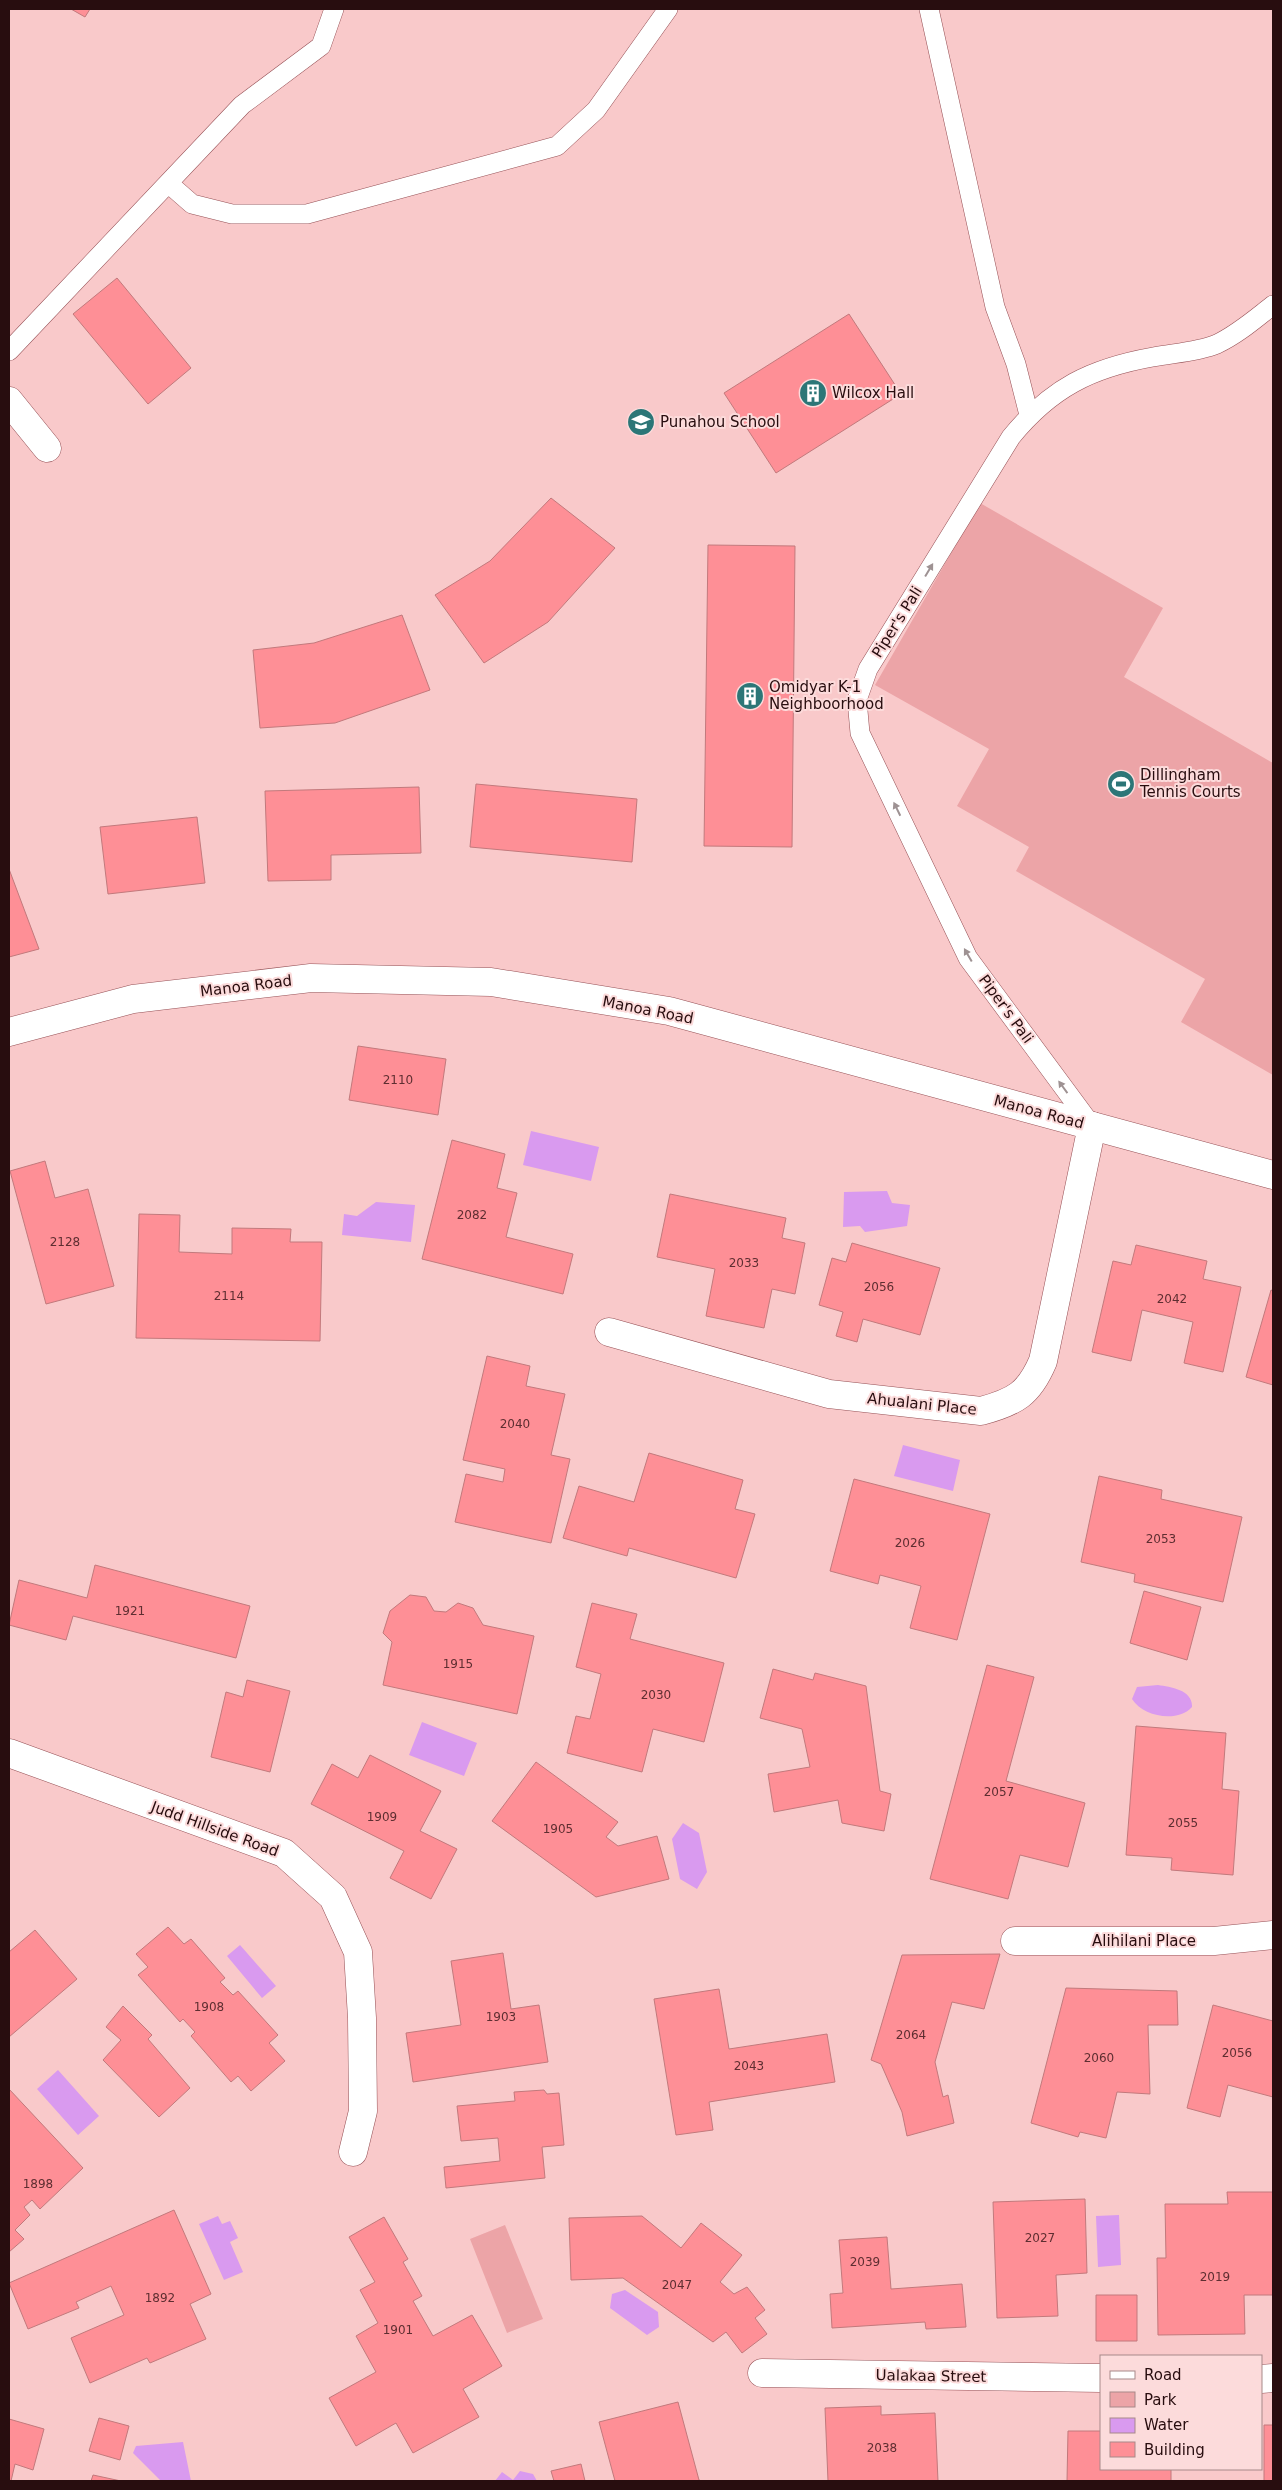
<svg xmlns="http://www.w3.org/2000/svg" width="1282" height="2490" viewBox="0 0 1282 2490" font-family="'DejaVu Sans',sans-serif">
  <rect width="100%" height="100%" fill="#f9c9ca"/>
  <path fill="#eca4a7" d="M980,503L1163,608L1124,677L1273,763V1075L1181,1022L1205,979L1016,871L1029,847L957,806L989,749L875,685Z
    M505,2225L543,2319L507,2333L470,2239Z"/>
  <path fill="#d99aef" d="M531,1131L599,1147L591,1181L523,1165Z
    M887,1191L892,1203L910,1205L907,1226L865,1232L860,1226L843,1227L844,1192Z
    M376,1202L415,1205L411,1242L342,1235L344,1214L357,1216Z
    M903,1445L960,1460L953,1491L894,1476Z
    M1158,1685C1171,1687 1193,1690 1192,1707C1178,1723 1143,1717 1132,1699L1137,1687Z
    M422,1722L477,1743L464,1776L409,1755Z
    M683,1823L699,1833L707,1872L697,1889L680,1879L672,1839Z
    M240,1945L276,1986L262,1998L227,1956Z
    M58,2070L99,2116L78,2135L37,2089Z
    M1119,2215L1121,2265L1098,2267L1096,2216Z
    M218,2216L222,2224L230,2221L238,2238L230,2242L243,2272L224,2280L199,2224Z
    M625,2290L658,2312L659,2327L647,2335L610,2308L612,2294Z
    M183,2442L191,2481H161L133,2453L136,2446Z
    M520,2471L533,2474L537,2481H495L502,2472L513,2480Z"/>
  <path fill="#fe8f96" stroke="#c2797c" d="M71,9H90L85,17Z
    M117,278L191,368L148,404L73,314Z
    M849,314L901,394L776,473L724,393Z
    M551,498L615,548L548,622L484,663L435,595L490,561Z
    M708,545L795,546L792,847L704,846Z
    M402,615L430,690L335,723L260,728L253,650L314,643Z
    M476,784L637,799L632,862L470,847Z
    M419,787L421,853L331,855V880L268,881L265,791Z
    M197,817L205,883L108,894L100,827Z
    M9,869L39,949L9,957Z
    M358,1046L446,1059L438,1115L349,1100Z
    M452,1140L505,1154L497,1188L517,1193L506,1237L573,1254L563,1294L422,1259Z
    M45,1161L55,1198L88,1189L114,1286L46,1304L10,1171Z
    M670,1194L786,1218L782,1238L805,1243L795,1294L772,1289L764,1328L706,1316L715,1269L657,1257Z
    M139,1214L180,1215L179,1252L232,1254V1228L291,1229L290,1242H322L320,1341L136,1338Z
    M852,1243L940,1268L920,1335L863,1319L857,1342L836,1336L843,1312L819,1305L832,1258L846,1262Z
    M1136,1245L1207,1261L1203,1279L1241,1287L1223,1372L1184,1363L1193,1322L1142,1310L1131,1361L1092,1352L1113,1261L1131,1265Z
    M1271,1290L1273,1291V1385L1246,1377Z
    M487,1356L530,1366L526,1386L565,1394L551,1455L570,1459L551,1543L455,1522L466,1474L503,1482L505,1469L463,1460Z
    M649,1453L743,1480L735,1509L755,1514L736,1578L629,1548L627,1556L563,1538L579,1486L634,1502Z
    M1099,1476L1162,1490L1161,1499L1242,1517L1223,1602L1134,1582L1135,1574L1081,1562Z
    M854,1479L990,1514L957,1640L910,1628L921,1586L880,1575L878,1584L830,1571Z
    M95,1565L250,1606L236,1658L73,1616L66,1640L9,1625L19,1580L87,1598Z
    M1144,1591L1201,1607L1187,1660L1130,1643Z
    M410,1595L426,1597L434,1611L446,1612L458,1603L473,1608L483,1625L534,1636L517,1714L383,1685L392,1642L383,1633L390,1611Z
    M592,1603L637,1614L630,1639L724,1663L704,1742L653,1729L642,1772L567,1753L576,1716L590,1719L601,1674L576,1667Z
    M987,1665L1034,1677L1006,1781L1085,1803L1068,1867L1020,1855L1008,1899L930,1879Z
    M773,1669L813,1680L815,1673L866,1686L880,1791L891,1794L884,1831L842,1823L838,1800L774,1812L768,1774L810,1767L802,1729L760,1718Z
    M247,1680L290,1691L270,1772L211,1757L226,1692L243,1697Z
    M1136,1726L1226,1733L1222,1789L1239,1791L1233,1875L1171,1870L1172,1858L1126,1855Z
    M370,1755L441,1791L420,1831L457,1849L431,1899L390,1878L404,1851L311,1804L332,1764L358,1778Z
    M536,1762L618,1822L606,1837L618,1846L657,1836L669,1879L596,1897L492,1821Z
    M168,1927L184,1944L191,1939L225,1978L220,1982L233,1995L238,1991L278,2035L269,2043L285,2061L251,2091L238,2076L231,2082L191,2036L195,2032L183,2019L180,2022L138,1975L148,1967L136,1954Z
    M35,1930L77,1979L9,2037V1952Z
    M503,1953L511,2009L539,2005L548,2062L413,2082L406,2033L461,2025L451,1961Z
    M1000,1954L984,2009L952,2002L935,2062L943,2097L948,2095L954,2123L907,2136L902,2112L881,2064L871,2060L902,1955Z
    M1066,1988L1177,1991L1178,2025H1148L1150,2094L1117,2092L1106,2138L1080,2132L1078,2137L1031,2123Z
    M719,1989L729,2049L827,2034L835,2082L709,2102L713,2130L676,2135L654,1999Z
    M1213,2005L1273,2021V2097L1228,2085L1220,2117L1187,2108Z
    M123,2006L152,2035L148,2039L190,2088L159,2117L103,2060L121,2040L106,2027Z
    M9,2089L83,2168L40,2209L32,2200L24,2207L30,2215L15,2230L24,2239L9,2252Z
    M544,2090L547,2094L559,2093L564,2145L542,2147L545,2178L446,2188L444,2167L500,2161L498,2138L461,2141L457,2106L515,2101L514,2092Z
    M1227,2192H1273V2295H1244L1245,2334L1158,2335L1157,2258H1166L1165,2204H1228Z
    M1085,2199L1087,2273L1056,2275L1058,2316L997,2318L993,2202Z
    M174,2210L211,2294L190,2304L206,2339L150,2363L147,2358L90,2383L71,2338L124,2315L111,2286L76,2302L79,2308L28,2329L9,2283Z
    M642,2216L681,2248L701,2223L742,2255L720,2282L734,2294L747,2287L765,2310L755,2318L767,2334L742,2353L726,2332L713,2342L623,2278L571,2280L569,2218Z
    M384,2217L408,2259L403,2262L422,2296L413,2301L433,2336L472,2315L502,2366L463,2389L479,2417L413,2453L396,2423L356,2446L329,2398L376,2372L356,2336L378,2323L360,2290L375,2282L349,2237Z
    M887,2237L891,2289L962,2284L966,2327L926,2329L925,2322L832,2328L830,2294L843,2293L839,2240Z
    M1096,2295H1137V2341H1096Z
    M678,2402L699,2480L701,2481H615L599,2422Z
    M881,2406V2415L935,2413L938,2481H828L825,2408Z
    M99,2418L129,2426L120,2460L89,2451Z
    M9,2419L44,2429L33,2470L15,2464L11,2481H9Z
    M1264,2425H1273V2481H1264Z
    M1068,2431H1101V2469H1171V2481H1067Z
    M581,2464L585,2481H554L551,2471Z
    M93,2475L121,2481H91Z"/>
  <g fill="none" stroke-linecap="round" stroke-linejoin="round">
    <g stroke="#965156" stroke-width="20">
      <path id="service" d="M929,9L995,307L1016,364L1029,415
        M168,183L192,204L232,214H307L557,146L596,110L668,9
        M9,351L242,105L321,46L334,9
        M1092,1126L968,958L860,733L857,700L868,669L1011,437C1051,388 1091,368 1153,357C1174,353 1198,352 1217,344C1238,334 1255,319 1273,305"/>
    </g>
    <g stroke="#965156" stroke-width="29">
      <path id="minor" d="M9,401L47,448
        M609,1332L829,1394L981,1411C1015,1402 1029,1394 1043,1361L1092,1126
        M9,1753L284,1853L333,1897L358,1952L362,2018L363,2111L353,2152
        M1015,1941H1214L1273,1935
        M762,2373L1101,2378
        M1261,2379L1273,2378"/>
    </g>
    <g stroke="#965156" stroke-width="29">
      <path id="secondary" d="M9,1032L133,999L311,978L491,982L669,1011L1273,1175"/>
    </g>
    <use href="#service" stroke="#fff" stroke-width="19"/>
    <use href="#minor" stroke="#fff" stroke-width="28"/>
    <use href="#secondary" stroke="#fff" stroke-width="28"/>
  </g>
  <defs><path id="oneway-solid" d="M-6-.8H1V-3.2L6.5 0L1 3.2V.8H-6Z" transform="scale(1.25)"/></defs>
  <g fill="#9e9293">
    <use href="#oneway-solid" transform="translate(929 570) rotate(-59)"/>
    <use href="#oneway-solid" transform="translate(897 809) rotate(-116)"/>
    <use href="#oneway-solid" transform="translate(968 955) rotate(-120)"/>
    <use href="#oneway-solid" transform="translate(1063 1087) rotate(-126)"/>
  </g>
  <defs>
    <g id="building-disc" transform="scale(1.4375)"><circle r="9.5" fill="#2c7677" stroke="#fcdbdb"/><path d="M-4-6H4V6H1V3H-1V6H-4ZM-2.5-4.3h1.7v1.8h-1.7ZM.8-4.3h1.7v1.8H.8ZM-2.5-1h1.7V.8h-1.7ZM.8-1h1.7V.8H.8Z" fill="#fff"/></g>
    <g id="school-disc" transform="scale(1.4375)"><circle r="9.5" fill="#2c7677" stroke="#fcdbdb"/><path d="M0-5L7-2L0 1L-7-2ZM-4 1L0 2.5L4 1V4Q0 6-4 4Z" fill="#fff"/></g>
    <g id="stadium-disc" transform="scale(1.4375)"><circle r="9.5" fill="#2c7677" stroke="#fcdbdb"/><path d="M0-5a6.5 5 0 1 0 0 10a6.5 5 0 1 0 0-10ZM-3.5-1.8h7v3.6h-7Z" fill="#fff"/></g>
  </defs>
  <g fill-rule="evenodd">
    <use href="#building-disc" x="813" y="393"/>
    <use href="#school-disc" x="641" y="422"/>
    <use href="#building-disc" x="750" y="696"/>
    <use href="#stadium-disc" x="1121" y="784"/>
  </g>
  <g text-anchor="middle" stroke-width="4" stroke-linejoin="round" paint-order="stroke">
    <g font-size="12" fill="#5e2e31">
      <text x="398" y="1084">2110</text>
      <text x="472" y="1219">2082</text>
      <text x="65" y="1246">2128</text>
      <text x="744" y="1267">2033</text>
      <text x="879" y="1291">2056</text>
      <text x="229" y="1300">2114</text>
      <text x="1172" y="1303">2042</text>
      <text x="515" y="1428">2040</text>
      <text x="1161" y="1543">2053</text>
      <text x="910" y="1547">2026</text>
      <text x="130" y="1615">1921</text>
      <text x="458" y="1668">1915</text>
      <text x="656" y="1699">2030</text>
      <text x="999" y="1796">2057</text>
      <text x="382" y="1821">1909</text>
      <text x="1183" y="1827">2055</text>
      <text x="558" y="1833">1905</text>
      <text x="209" y="2011">1908</text>
      <text x="501" y="2021">1903</text>
      <text x="911" y="2039">2064</text>
      <text x="1237" y="2057">2056</text>
      <text x="1099" y="2062">2060</text>
      <text x="749" y="2070">2043</text>
      <text x="38" y="2188">1898</text>
      <text x="1040" y="2242">2027</text>
      <text x="865" y="2266">2039</text>
      <text x="1215" y="2281">2019</text>
      <text x="677" y="2289">2047</text>
      <text x="160" y="2302">1892</text>
      <text x="398" y="2334">1901</text>
      <text x="882" y="2452">2038</text>
    </g>
    <g font-size="15" fill="#280d0f" stroke="#fcdbdb" text-anchor="start">
      <text x="832" y="398">Wilcox Hall</text>
      <text x="660" y="427">Punahou School</text>
      <text x="769" y="692">Omidyar K-1<tspan x="769" dy="17">Neighboorhood</tspan></text>
      <text x="1140" y="780">Dillingham<tspan x="1140" dy="17">Tennis Courts</tspan></text>
    </g>
    <g font-size="15" fill="#280d0f" stroke="#fcdbdb">
      <text transform="translate(897 622) rotate(-58)" y="5">Piper's Pali</text>
      <text transform="translate(246 986) rotate(-7)" y="5">Manoa Road</text>
      <text transform="translate(1006 1009) rotate(54)" y="5">Piper's Pali</text>
      <text transform="translate(648 1010) rotate(11)" y="5">Manoa Road</text>
      <text transform="translate(1039 1112) rotate(15)" y="5">Manoa Road</text>
      <text transform="translate(922 1404) rotate(6)" y="5">Ahualani Place</text>
      <text transform="translate(215 1829) rotate(20)" y="5">Judd Hillside Road</text>
      <text x="1144" y="1946">Alihilani Place</text>
      <text transform="translate(931 2376) rotate(1)" y="5">Ualakaa Street</text>
    </g>
  </g>
  <rect width="1282" height="2490" fill="none" stroke="#280d0f" stroke-width="20"/>
  <rect x="1100" y="2355" width="162" height="115" fill="#fcdbdb" stroke="#a78989"/>
  <rect x="1110" y="2371" width="25" height="8" fill="#ffffff" stroke="#a78989"/>
  <text x="1144" y="2380" font-size="15" fill="#280d0f">Road</text>
  <rect x="1110" y="2392" width="25" height="15" fill="#eca4a7" stroke="#a78989"/>
  <text x="1144" y="2405" font-size="15" fill="#280d0f">Park</text>
  <rect x="1110" y="2418" width="25" height="15" fill="#d99aef" stroke="#a78989"/>
  <text x="1144" y="2430" font-size="15" fill="#280d0f">Water</text>
  <rect x="1110" y="2442" width="25" height="15" fill="#fe8f96" stroke="#a78989"/>
  <text x="1144" y="2455" font-size="15" fill="#280d0f">Building</text>
</svg>
